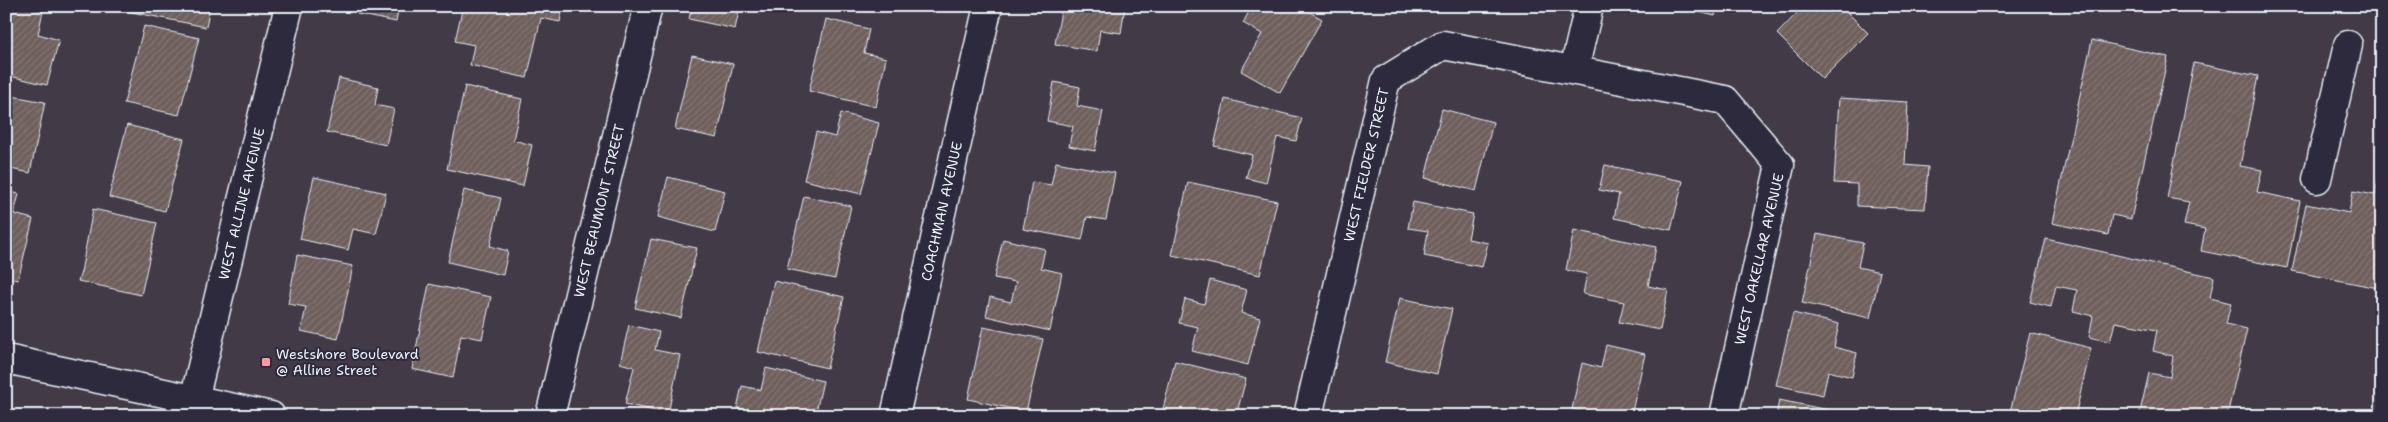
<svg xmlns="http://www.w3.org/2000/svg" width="2388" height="422" viewBox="0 0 2388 422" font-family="'Shantell Sans',sans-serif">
  <defs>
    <pattern id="building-hatch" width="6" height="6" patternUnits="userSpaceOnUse" patternTransform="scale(1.25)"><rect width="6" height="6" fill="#6e5f5c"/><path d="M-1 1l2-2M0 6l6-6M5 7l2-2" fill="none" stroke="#837674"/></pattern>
  </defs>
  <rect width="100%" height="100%" fill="#423a46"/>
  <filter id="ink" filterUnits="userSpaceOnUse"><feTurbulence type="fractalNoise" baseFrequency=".02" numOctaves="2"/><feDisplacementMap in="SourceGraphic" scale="10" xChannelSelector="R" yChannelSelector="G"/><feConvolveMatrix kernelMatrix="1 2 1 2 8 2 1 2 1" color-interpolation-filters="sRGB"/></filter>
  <g filter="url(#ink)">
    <path fill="url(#building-hatch)" stroke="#e8f1f8" d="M6,6H23L43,11L38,34L59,40L47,85L6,75Z
      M118,6H210L206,27L117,9Z
      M358,6H399L396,22L357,14Z
      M463,6H563L560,22L541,18L527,78L470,65L474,45L455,41Z
      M692,6H740L735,29L689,19Z
      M1062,6H1125L1121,33L1100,30L1097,51L1055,44Z
      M1252,6H1299L1322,19L1280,93L1241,71L1262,34L1243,23Z
      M1673,6H1717L1715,16Z
      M1804,6H1841L1868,33L1822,79L1777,34Z
      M826,19L869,29L864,53L886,58L876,107L809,91Z
      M144,26L199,38L179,115L124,103Z
      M2092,40L2168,57L2131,219L2112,215L2108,235L2052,223Z
      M692,55L733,64L717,138L675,129Z
      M2194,63L2258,76L2240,166L2262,170L2257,192L2300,201L2287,268L2201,251L2205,229L2184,225L2189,202L2167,198Z
      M339,78L378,87L375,105L394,109L386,145L327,132Z
      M1054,82L1080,87L1077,106L1103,111L1095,151L1069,146L1073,126L1047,121Z
      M465,86L522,99L513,140L532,145L523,186L447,169Z
      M6,95L45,102L30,173L6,168Z
      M1839,98L1908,102L1905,165L1928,167L1925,209L1857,206V184L1834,183Z
      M1225,99L1302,118L1296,141L1277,137L1266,183L1246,178L1252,155L1214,146Z
      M1442,109L1493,122L1476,191L1425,178Z
      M841,113L879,123L861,194L804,180L816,132L835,137Z
      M127,125L184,139L165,211L109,197Z
      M2382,160V273L2378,288L2292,271L2306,204L2349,213L2353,191L2375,195Z
      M1056,162L1115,173L1106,220L1087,217L1082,240L1023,229L1032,182L1051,185Z
      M1605,165L1683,181L1671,230L1614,218L1619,194L1599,190Z
      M314,177L386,193L376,234L353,229L348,250L300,239Z
      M668,177L725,191L715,232L658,217Z
      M1188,182L1277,201L1260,275L1172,255Z
      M464,190L501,198L490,246L508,251L503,275L448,262Z
      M6,191L19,194L14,214L33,219L18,280L6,277Z
      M804,196L851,206L835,279L787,269Z
      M1413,202L1473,214L1468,239L1488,243L1482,267L1424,256L1428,231L1408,228Z
      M93,209L157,223L141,295L78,281L81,272Z
      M1574,230L1656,247L1648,286L1668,290L1660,330L1619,322L1624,302L1583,294L1587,274L1566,270Z
      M1817,234L1863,243L1858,267L1880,272L1870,318L1802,303Z
      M651,239L697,248L681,318L635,308Z
      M1003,239L1045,249L1041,268L1062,273L1050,331L986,316L990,297L1011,302L1016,282L994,278Z
      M2046,239L2214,277L2210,298L2231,303L2226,324L2247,329L2227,416H2139L2149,373L2170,377L2173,356L2153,351L2157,330L2115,322L2110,342L2089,337L2093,316L2073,311L2077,290L2056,286L2051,307L2030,302Z
      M297,255L353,266L338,339L301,331L306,307L288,304Z
      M1210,280L1247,290L1241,313L1260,318L1248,365L1192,351L1198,327L1179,323L1185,299L1204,304Z
      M774,281L844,297L827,368L758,352Z
      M429,284L491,297L482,339L461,335L453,378L412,369Z
      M1400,298L1452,309L1437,374L1385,362Z
      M1793,313L1839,324L1834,347L1857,353L1852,377L1828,371L1823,395L1776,385Z
      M629,325L659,332L655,350L680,355L668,414L625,404L634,367L620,363Z
      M983,327L1043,339L1026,412L968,399Z
      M2030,333L2091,348L2075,416H2009Z
      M1606,345L1645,354L1631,416H1605L1572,409L1582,363L1601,368Z
      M1175,361L1246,379L1236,416H1187L1163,409Z
      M766,368L823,381L815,416H755L756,412L737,408L742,386L761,390Z
      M1779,400L1833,411L1832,416H1776Z"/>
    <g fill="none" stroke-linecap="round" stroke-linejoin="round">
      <g stroke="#e8f1f8" stroke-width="31">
        <g id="minor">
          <path d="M1574,70L1589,6"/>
          <path d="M2317,179L2348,45"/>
          <path d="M6,359L271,416"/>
          <path id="s1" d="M194,400L289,6"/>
          <path id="s2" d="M550,416L648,6"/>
          <path id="s3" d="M895,416L988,6"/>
          <path id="s4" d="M1308,416L1386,80L1443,45L1725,100L1780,165L1724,416"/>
        </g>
      </g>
      <use href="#minor" stroke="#2f2a3d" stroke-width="28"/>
    </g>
  </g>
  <rect fill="#ff9aa2" stroke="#2f2a3d" stroke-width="2" x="261" y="357" width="10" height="10" rx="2.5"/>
  <g text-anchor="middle" stroke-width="4" stroke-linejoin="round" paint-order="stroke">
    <g font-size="14" fill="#e8f1f8" stroke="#2f2a3d">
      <text dy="5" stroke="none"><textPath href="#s4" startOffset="258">WEST FIELDER STREET</textPath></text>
      <text dy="5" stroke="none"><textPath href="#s1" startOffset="202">WEST ALLINE AVENUE</textPath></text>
      <text dy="5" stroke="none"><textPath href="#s2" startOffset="211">WEST BEAUMONT STREET</textPath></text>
      <text dy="5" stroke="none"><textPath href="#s3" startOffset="210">COACHMAN AVENUE</textPath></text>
      <text transform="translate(1759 259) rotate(-77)" y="5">WEST OAKELLAR AVENUE</text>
    </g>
    <g font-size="14" fill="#e8f1f8" stroke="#2f2a3d" text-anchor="start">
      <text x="276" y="359">Westshore Boulevard<tspan x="276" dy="16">@ Alline Street</tspan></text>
    </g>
  </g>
  <rect width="2388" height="422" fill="none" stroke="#2f2a3d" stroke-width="25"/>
  <rect x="12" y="12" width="2363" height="397" fill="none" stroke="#e8f1f8" stroke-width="2" filter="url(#ink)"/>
</svg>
